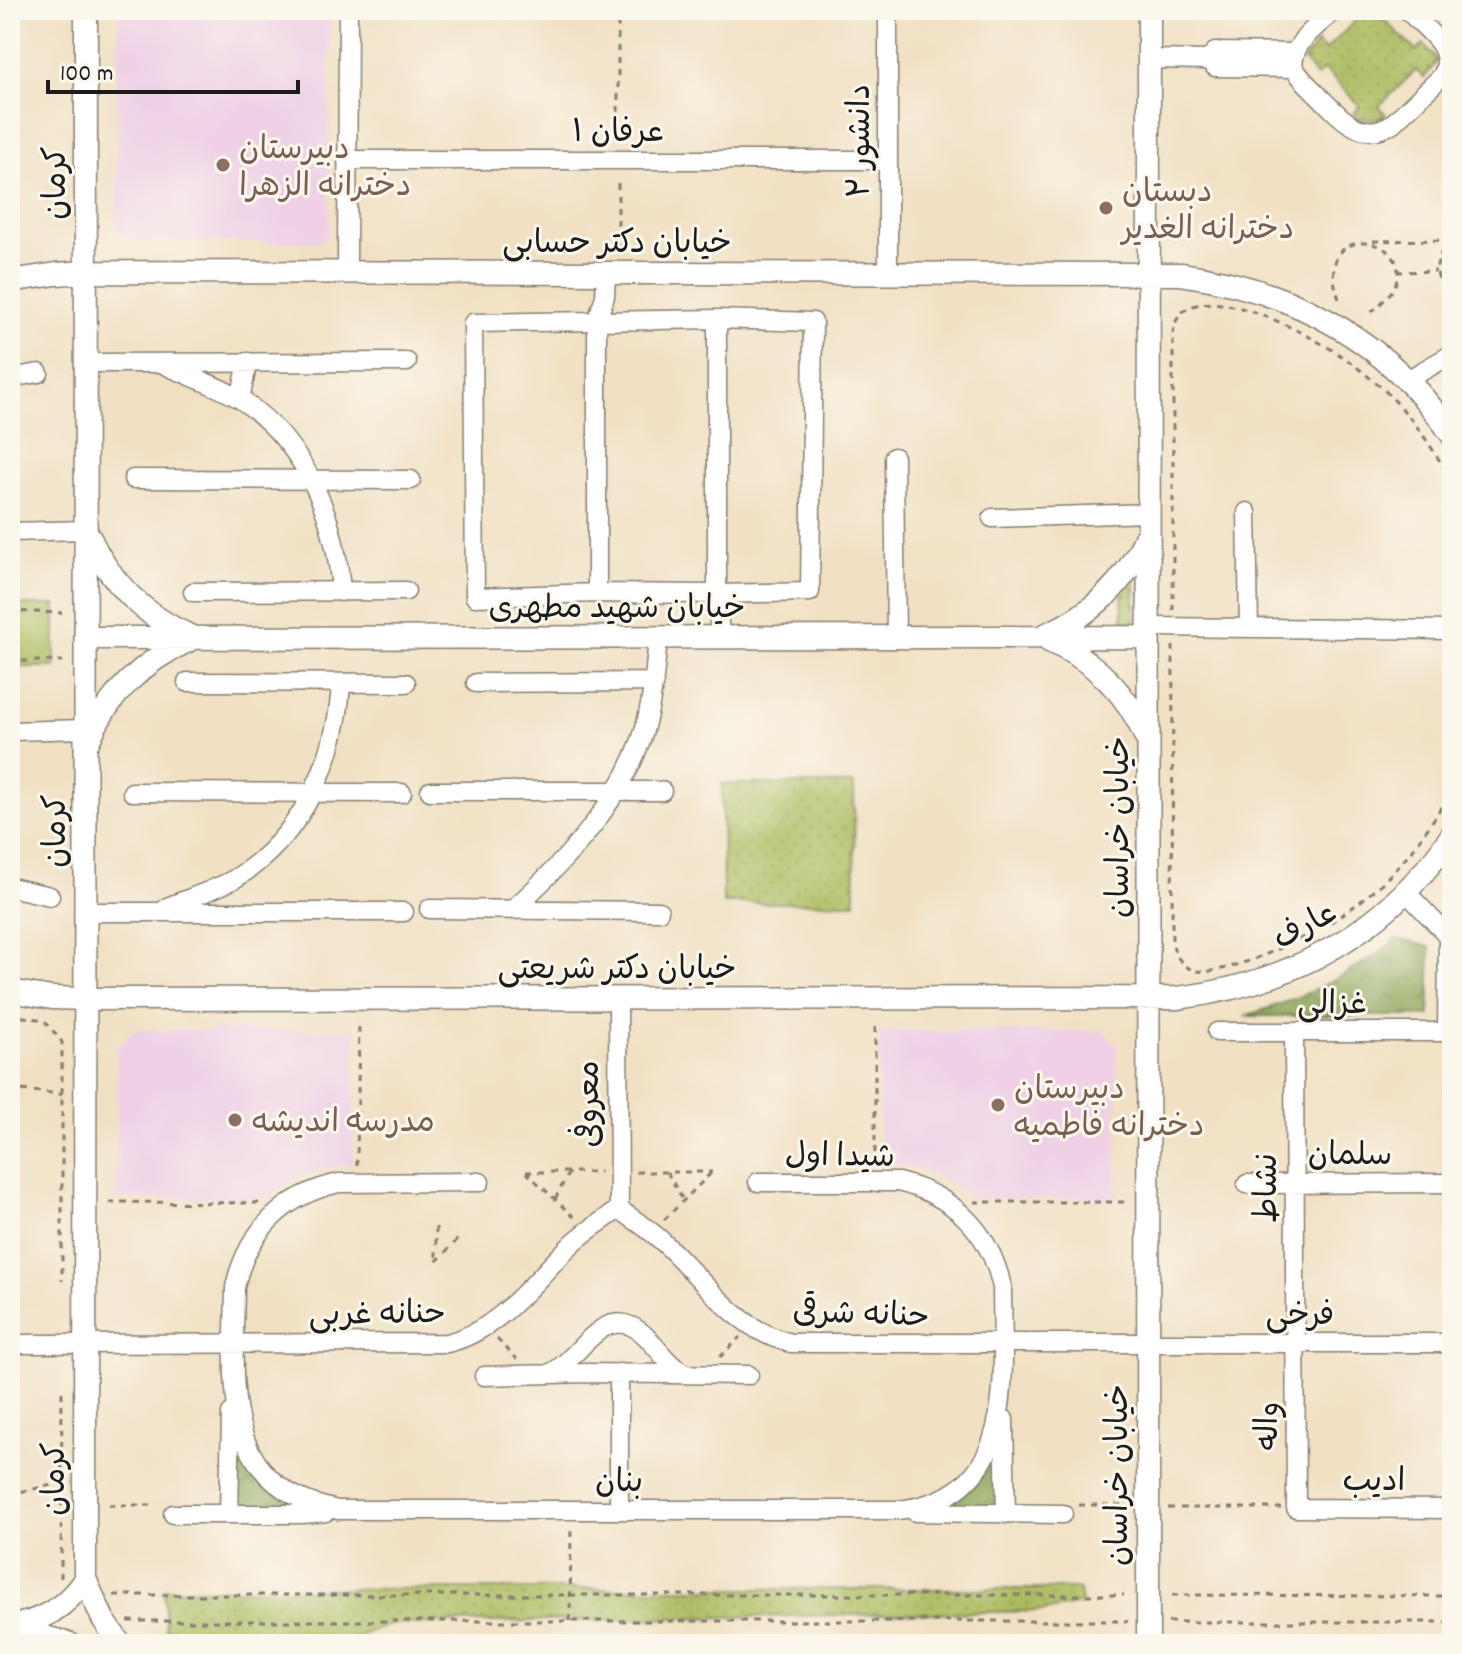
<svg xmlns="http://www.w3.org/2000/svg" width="1462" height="1654" viewBox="0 0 1462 1654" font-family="Dekko,'Playpen Sans Arabic',sans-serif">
  <defs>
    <pattern id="grass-dots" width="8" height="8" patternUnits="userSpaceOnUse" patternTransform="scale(2)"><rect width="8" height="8" fill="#acbb5e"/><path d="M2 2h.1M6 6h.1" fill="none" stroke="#93a051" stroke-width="1.8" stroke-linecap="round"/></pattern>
    <pattern id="forest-crowns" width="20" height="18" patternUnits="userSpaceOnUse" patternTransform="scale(2)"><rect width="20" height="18" fill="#89a355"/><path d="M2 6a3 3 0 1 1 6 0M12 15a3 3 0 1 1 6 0" fill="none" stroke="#6f8446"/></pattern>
  </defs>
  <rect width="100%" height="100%" fill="#fbf7ec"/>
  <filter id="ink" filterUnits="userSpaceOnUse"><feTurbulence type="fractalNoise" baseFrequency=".0125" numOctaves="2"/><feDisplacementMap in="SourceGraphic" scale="16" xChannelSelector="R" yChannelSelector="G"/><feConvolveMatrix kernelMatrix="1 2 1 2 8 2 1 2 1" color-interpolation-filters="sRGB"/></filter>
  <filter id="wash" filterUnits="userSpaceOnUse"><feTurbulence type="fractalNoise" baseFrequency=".006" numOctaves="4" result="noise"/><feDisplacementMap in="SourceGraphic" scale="32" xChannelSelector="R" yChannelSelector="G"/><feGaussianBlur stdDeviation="1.8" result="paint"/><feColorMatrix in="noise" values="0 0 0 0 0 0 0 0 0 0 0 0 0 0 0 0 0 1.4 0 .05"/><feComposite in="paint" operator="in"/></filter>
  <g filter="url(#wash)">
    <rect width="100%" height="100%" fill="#f1e0c3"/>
    <path fill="#efd0e6" d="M118,10H330L329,235L321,242H131L117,231Z
      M134,1030H355L353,1165H339L301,1176L265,1199L117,1198V1048Z
      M879,1031H1103L1117,1046V1198L972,1199L952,1184L920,1169L899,1165H879Z"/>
    <path fill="url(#grass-dots)" stroke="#646c3d" stroke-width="2" d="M1357,10H1384L1380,15L1416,51L1424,44L1437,61L1424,78L1416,70L1379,106L1386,115C1375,121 1364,122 1353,114L1360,106L1324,69L1316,77L1304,60L1317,43L1325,51L1361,15Z
      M1135,572V622H1123L1122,590Z
      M722,784H854L855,903H723Z
      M164,1589H1079L1081,1604L1043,1611L391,1624L337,1644H180L166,1636Z"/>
    <path fill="url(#forest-crowns)" stroke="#526038" stroke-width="2" d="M1397,939L1430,947V1016H1245C1300,999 1352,976 1397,939Z
      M234,1437C249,1470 269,1493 302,1509H233Z
      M1002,1443L1001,1509L947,1506C972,1490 990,1471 1002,1443Z"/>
    <path fill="#acbb5e" stroke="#646c3d" stroke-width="2" d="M10,605H55V667H10Z"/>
  </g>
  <g filter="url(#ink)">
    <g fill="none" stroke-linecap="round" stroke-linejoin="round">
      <g stroke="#867e70" stroke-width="21">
        <path id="minor" d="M888,10V273
          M1335,10C1319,25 1289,44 1294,68C1301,79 1310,87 1319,96C1341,118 1362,144 1393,123L1442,76C1458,49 1424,28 1407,10
          M1149,59L1208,60
          M1294,68L1215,67L1208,60L1215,52L1294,53
          M348,160H888
          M347,273L348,10
          M606,273L605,296L597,321L717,319L813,322L810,592L717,594V319
          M86,363L407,362
          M165,365C190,377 220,386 243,401C306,445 336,517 341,592
          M10,378L39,373
          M1407,380L1452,354
          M240,399L248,362
          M894,457L896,637
          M133,479L411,480
          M1247,512L1249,628
          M992,518L1149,513
          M10,532L86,530
          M193,592L406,591
          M597,593V321L473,323L475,597L597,593L717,594L720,637
          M1149,627L1452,630
          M187,682L406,683
          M476,683L654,682
          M10,731L86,729
          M430,791H662
          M132,792L402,793
          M10,887L50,896
          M1406,892L1452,940
          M167,907C189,898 215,890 236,878C303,836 337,759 341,683
          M429,909L659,911
          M512,910C564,863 617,807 641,740C652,708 655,671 658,638
          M85,912H404
          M618,999L619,1209
          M1217,1032H1452
          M1294,1032L1296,1508L1452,1509
          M1447,1032L1448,936
          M480,1182L339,1183C284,1195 247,1232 235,1287C234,1382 217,1487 338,1510H897C1021,1497 1002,1378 1002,1287C990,1231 953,1195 898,1182H758
          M1247,1184L1452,1183
          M619,1209C634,1220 651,1230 664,1243C703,1279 737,1331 791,1343H1452
          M10,1344L447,1343C500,1331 535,1279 573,1243C587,1230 604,1220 619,1209
          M548,1374C576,1364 597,1311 631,1326C654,1336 663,1366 688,1374
          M484,1376L587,1373L749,1375
          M1004,1419L1006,1514
          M619,1510V1373
          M915,1512L1063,1514
          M173,1514H302L326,1512
          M229,1514L231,1413"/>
      </g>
      <g stroke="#867e70" stroke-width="25">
        <path id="tertiary" d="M86,10L85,1579L103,1619L120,1644
          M10,281L56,274L86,272L1181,274C1294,290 1387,339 1452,435
          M89,536C109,581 144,616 190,636
          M1045,635C1090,616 1127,582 1146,536
          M86,638L1149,637
          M1049,641C1093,659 1128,694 1146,738
          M88,742C107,696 143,661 188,641
          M10,991L52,998L86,999L1177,998C1293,984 1386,932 1452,835
          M10,1626C42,1622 67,1606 85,1579
          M13,1628L70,1644
          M1148,1644L1149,10"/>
      </g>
      <path stroke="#867e70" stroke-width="3" stroke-dasharray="6 6" stroke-linecap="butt" d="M618,10V142
        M1373,241L1452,240
        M1452,242C1431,256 1433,282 1452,297
        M618,249V177
        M1397,272L1436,271
        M1339,299C1308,215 1423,237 1393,289C1387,299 1376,308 1367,316
        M1173,610V333C1182,264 1309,334 1340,355C1355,365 1369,377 1383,389C1412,416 1433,448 1452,482
        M10,611L62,613
        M1173,646L1172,940C1174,955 1182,968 1197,971C1228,976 1308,937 1334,920C1351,909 1368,896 1383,882C1411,855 1433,823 1452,788
        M10,661H62
        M10,1015L44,1020L62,1042V1281
        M10,1089L62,1094
        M357,1165L359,1023
        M875,1165V1023
        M526,1172H600
        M526,1172L576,1219
        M636,1172H712
        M667,1172L683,1200
        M555,1199L569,1172
        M109,1202L262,1203
        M974,1202H1125
        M664,1220L712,1172
        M436,1227V1262L459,1238
        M497,1339L517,1359
        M720,1357L740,1337
        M10,1494L61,1483
        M109,1505H157
        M1079,1505H1124
        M1168,1508H1281
        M61,1578L62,1389
        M114,1595H1124
        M1172,1595L1452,1596
        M128,1621H1128
        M570,1621L571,1525
        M1168,1622H1452"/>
      <use href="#minor" stroke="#fff" stroke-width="18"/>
      <use href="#tertiary" stroke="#fff" stroke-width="22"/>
    </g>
  </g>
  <g fill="#8d6e63" stroke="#fbf7ec" stroke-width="3">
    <circle cx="223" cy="165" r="8"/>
    <circle cx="1106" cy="208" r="8"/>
    <circle cx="998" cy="1105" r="8"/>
    <circle cx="235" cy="1120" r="8"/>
  </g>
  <g text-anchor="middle" stroke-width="6" stroke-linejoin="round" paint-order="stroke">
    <g font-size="32" fill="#1c1c1c" stroke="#fbf7ec">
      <text x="618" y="141">عرفان ۱</text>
      <text transform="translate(858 141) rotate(-90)" y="11">دانشور ۲</text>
      <text transform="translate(54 183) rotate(-90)" y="11">کرمان</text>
      <text x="617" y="252">خیابان دکتر حسابی</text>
      <text x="617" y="617">خیابان شهید مطهری</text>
      <text transform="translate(1117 827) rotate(-90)" y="11">خیابان خراسان</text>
      <text transform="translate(54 831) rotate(-90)" y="11">کرمان</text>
      <text transform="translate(1304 924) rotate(-28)" y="11">عارف</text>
      <text x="617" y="978">خیابان دکتر شریعتی</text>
      <text x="1332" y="1013">غزالی</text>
      <text transform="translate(587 1104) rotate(-90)" y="11">معروفی</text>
      <text x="1350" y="1164">سلمان</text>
      <text transform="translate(840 1154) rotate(1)" y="11">شیدا اول</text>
      <text transform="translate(1265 1188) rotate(-90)" y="11">نشاط</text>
      <text transform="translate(376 1312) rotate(-1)" y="11">حنانه غربی</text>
      <text transform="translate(860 1312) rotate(2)" y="11">حنانه شرقی</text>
      <text x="1300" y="1324">فرخی</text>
      <text transform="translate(1266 1426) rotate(-90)" y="11">واله</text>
      <text transform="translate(1116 1475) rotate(-90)" y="11">خیابان خراسان</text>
      <text transform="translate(53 1479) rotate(-90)" y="11">کرمان</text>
      <text x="1374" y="1490">ادیب</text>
      <text x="619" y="1491">بنان</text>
    </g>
    <g font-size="32" fill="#785e54" stroke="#fbf7ec" text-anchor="start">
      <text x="239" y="158">دبیرستان<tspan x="239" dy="37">دخترانه الزهرا</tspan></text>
      <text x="1122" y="201">دبستان<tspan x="1122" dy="37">دخترانه الغدیر</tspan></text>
      <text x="1014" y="1098">دبیرستان<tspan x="1014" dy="37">دخترانه فاطمیه</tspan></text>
      <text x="251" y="1131">مدرسه اندیشه</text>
    </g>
  </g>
  <rect width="1462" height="1654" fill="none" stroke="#fbf7ec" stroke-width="40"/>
  <path d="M48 80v12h250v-12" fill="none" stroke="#1c1c1c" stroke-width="4"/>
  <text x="60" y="80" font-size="24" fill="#1c1c1c" stroke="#fbf7ec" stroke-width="6" paint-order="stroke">100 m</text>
</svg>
